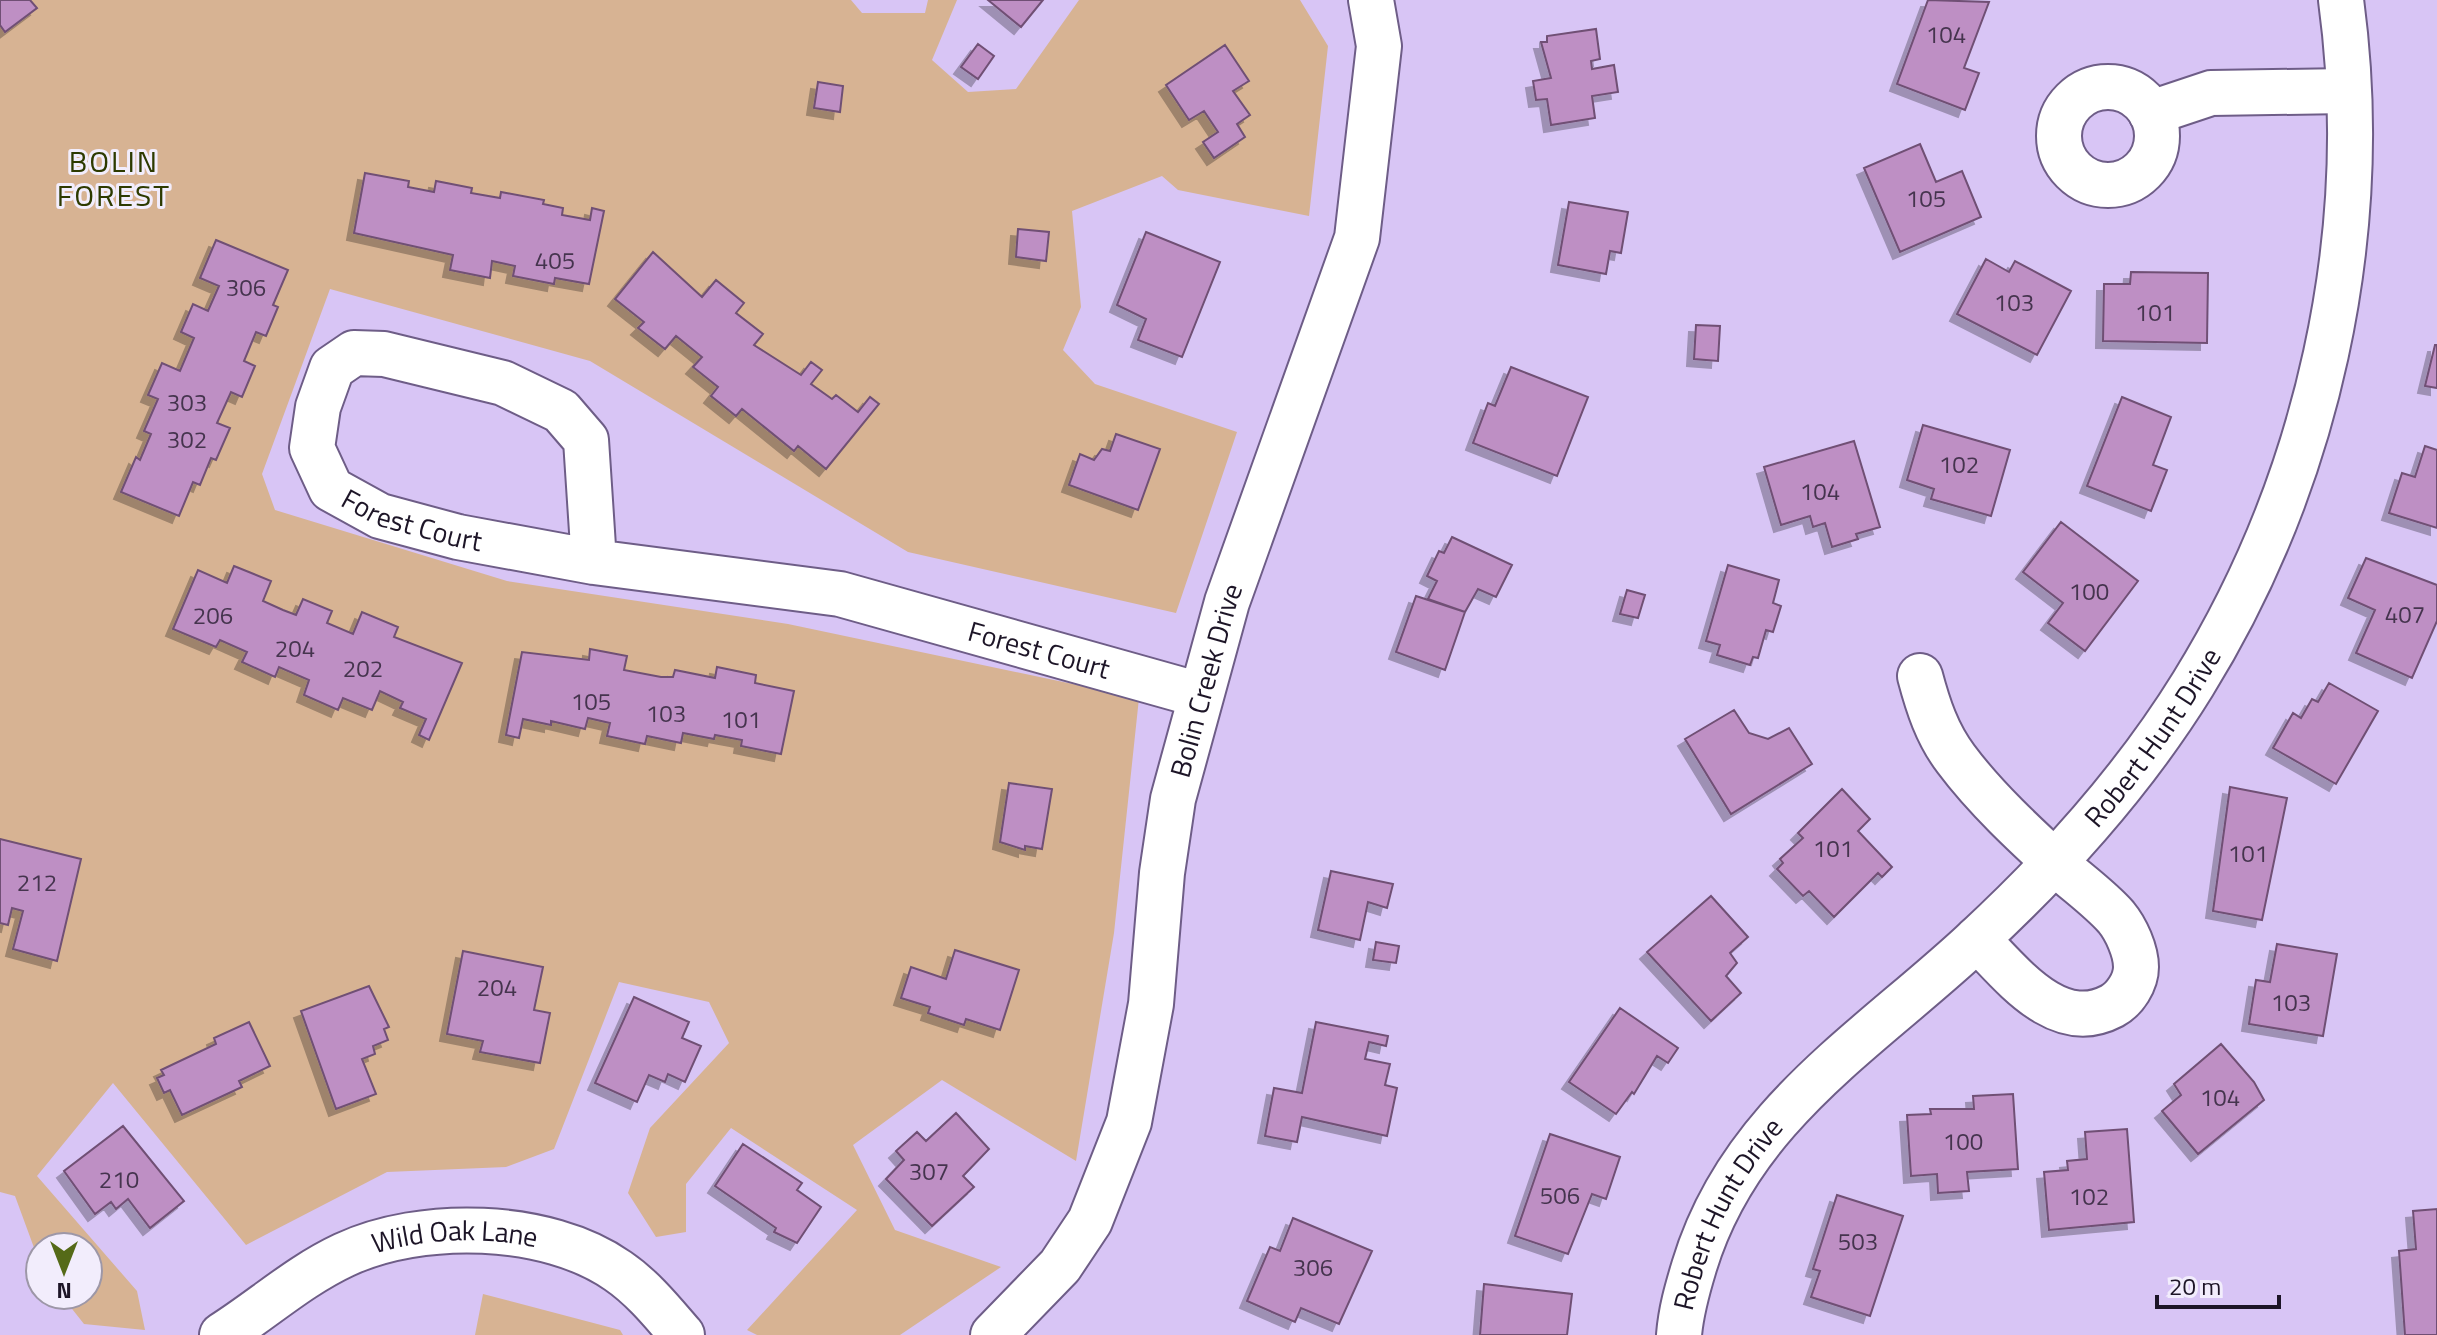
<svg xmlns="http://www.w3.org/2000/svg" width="2437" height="1335" viewBox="0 0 2437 1335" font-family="'Titillium Web',sans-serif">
  <defs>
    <filter id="shadow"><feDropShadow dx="-7" dy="7" stdDeviation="0" flood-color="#0004"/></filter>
  </defs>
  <rect width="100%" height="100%" fill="#d8c5f5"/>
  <path fill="#d7b393" d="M0,0H851L862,13H925L928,0H957L932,60L968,92L1016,89L1079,0H1300L1328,46L1309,216L1178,190L1162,176L1072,211L1081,307L1063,350L1095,384L1237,432L1176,613L908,552L590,361L330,289L262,474L275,510L507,581L788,624L1139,698L1114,933L1076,1161L942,1080L853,1145L895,1230L1001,1267L900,1335H757L747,1330L857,1210L731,1128L686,1184V1232L656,1237L628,1193L650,1128L729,1043L709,1002L619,982L554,1149L506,1167L387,1172L246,1245L113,1083L37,1176L137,1291L145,1330L84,1324L61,1295H88V1247H40V1264L15,1196L0,1192Z
    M483,1294L620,1330L623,1335H475Z"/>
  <path fill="#be8fc4" stroke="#705074" stroke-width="2" filter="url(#shadow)" d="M0,0H30L37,8L5,32L0,25Z
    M988,0H1043L1021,27Z
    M1928,0L1989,2L1964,68L1979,73L1965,110L1897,84Z
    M1596,29L1600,59L1591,61L1592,69L1614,65L1618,92L1592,96L1595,118L1551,125L1547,99L1536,100L1533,81L1551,78L1541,42H1547V36Z
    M978,44L994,56L978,79L961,67Z
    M1225,45L1249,81L1233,91L1250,115L1237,124L1245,137L1214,158L1203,142L1218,132L1204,111L1189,120L1166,85Z
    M818,82L843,86L840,112L814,108Z
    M1920,144L1936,182L1962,171L1981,217L1900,252L1864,168Z
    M365,173L409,181L408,187L434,192L436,181L472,188L471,193L500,198L501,192L544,200L543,204L563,208L562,215L590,220L592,208L604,211L589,284L555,278L554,284L513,276L515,266L492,261L490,278L450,270L453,255L354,233Z
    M1569,202L1628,212L1621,253L1610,251L1606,274L1558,265Z
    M1018,229L1049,232L1046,261L1016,257Z
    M1146,232L1220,262L1182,357L1138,340L1146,319L1117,305Z
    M216,240L288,270L273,305L278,307L266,336L256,332L244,361L255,366L242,397L231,392L217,423L230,428L216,460L211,458L200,485L193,482L179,516L121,492L136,457L140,460L151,434L144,431L158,399L148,395L162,363L180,371L194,338L181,332L193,304L208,311L219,286L200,278Z
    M653,252L702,297L716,280L744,303L736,313L763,334L754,345L801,375L811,362L822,370L811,384L832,399L836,395L858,412L870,397L879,404L826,469L798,446L794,451L742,409L736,416L711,396L718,387L693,367L702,357L676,336L665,349L638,328L644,322L615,299Z
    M1986,259L2009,272L2015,261L2071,291L2037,355L1957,314Z
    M2131,272L2208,273L2207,343L2103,341L2104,284H2130Z
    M1696,325L1720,326L1718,361L1694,359Z
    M2435,345H2437V388L2425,386Z
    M1511,367L1588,397L1557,476L1473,443L1488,403L1495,406Z
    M2122,397L2171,417L2153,465L2167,470L2151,511L2087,486Z
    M1923,425L2010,450L1991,516L1931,499L1934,489L1907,480Z
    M1116,434L1160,449L1138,510L1069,485L1080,454L1094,460L1102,449L1110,451Z
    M1854,441L1880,527L1856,534L1858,539L1832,547L1825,523L1813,527L1810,516L1781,525L1764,467Z
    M2425,446L2437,450V528L2389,513L2402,473L2415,477Z
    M2061,522L2138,581L2085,651L2048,623L2063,603L2023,572Z
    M1452,537L1512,565L1496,597L1478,589L1465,612L1428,599L1437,581L1427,576L1439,551L1444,553Z
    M2366,558L2437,585V621L2412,678L2356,653L2375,610L2348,598Z
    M1728,565L1779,580L1773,603L1781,606L1773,632L1766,630L1758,658L1753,657L1750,665L1717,655L1720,645L1706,641Z
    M234,566L271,581L263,601L283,610L296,615L303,599L332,611L327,623L353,634L362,612L398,627L394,637L462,663L429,740L419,735L426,719L400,708L403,702L380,691L372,710L343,698L338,710L304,695L309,680L279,667L275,677L242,662L247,652L220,640L216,647L173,629L198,570L227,583Z
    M1627,590L1645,595L1638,618L1620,614Z
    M1416,596L1465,612L1445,670L1396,652Z
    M590,649L627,656L624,670L661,677H673L675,670L715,678L717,667L756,675L755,683L794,691L781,754L741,746L742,740L715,735L714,739L683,733L681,743L647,736L645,744L607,736L610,723L588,718L585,729L551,721V725L523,719L519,738L506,735L522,652L589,660Z
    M2329,683L2378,711L2336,784L2273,748L2293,713L2301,718L2312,699L2318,702Z
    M1734,710L1749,733L1768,739L1789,728L1812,764L1731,814L1685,739Z
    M1009,783L1052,789L1042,849L1025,846V850L1000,842Z
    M2230,787L2287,798L2262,920L2213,911Z
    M1842,789L1870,819L1858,831L1892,867L1882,877L1878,873L1834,917L1809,891L1803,896L1777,869L1783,863L1780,859L1803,838L1798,833Z
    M0,839L81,859L57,961L13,949L23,911L12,908L8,925L0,923Z
    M1331,871L1393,884L1387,908L1368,902L1360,940L1318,930Z
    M1711,896L1748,937L1730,953L1737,963L1726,976L1741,993L1711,1021L1647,952Z
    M1376,942L1399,946L1396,963L1373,960Z
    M2277,944L2337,954L2323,1036L2249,1024L2256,980L2270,982Z
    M955,950L1019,970L1000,1030L966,1019L964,1025L928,1013L930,1007L901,998L911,967L946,979Z
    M463,951L543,967L534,1010L550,1013L540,1063L480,1052L483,1041L447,1034Z
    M369,986L389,1027L384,1029L388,1040L373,1046L375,1054L362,1059L376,1094L336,1109L301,1011Z
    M634,997L689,1022L682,1038L701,1046L685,1082L668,1074L665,1082L649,1075L637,1102L595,1083Z
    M1620,1008L1678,1048L1668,1063L1657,1056L1634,1094L1632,1092L1616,1114L1569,1082Z
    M249,1022L270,1066L239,1081L242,1087L182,1115L170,1090L164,1093L157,1078L164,1075L161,1070L216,1044L214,1038Z
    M1316,1022L1388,1036L1386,1046L1369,1042L1365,1059L1390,1064L1385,1085L1397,1088L1387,1136L1302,1117L1297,1142L1265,1136L1274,1088L1302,1093Z
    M2221,1044L2254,1082L2264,1100L2198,1154L2162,1111L2181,1095L2174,1084Z
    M2013,1094L2018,1169L1967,1172L1969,1191L1938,1193L1937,1174L1911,1176L1907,1115L1931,1114L1930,1109H1974L1973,1096Z
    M956,1113L989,1149L963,1176L974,1187L932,1226L886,1179L904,1160L896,1151L917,1132L926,1141Z
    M123,1126L184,1201L150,1228L128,1199L116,1209L111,1202L95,1214L64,1171Z
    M2127,1129L2134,1222L2049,1230L2044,1172L2068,1170L2067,1161L2087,1159L2085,1132Z
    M1550,1134L1620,1157L1606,1199L1592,1194L1568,1254L1515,1236Z
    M743,1144L802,1183L797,1190L821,1207L797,1243L774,1232L776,1228L715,1186Z
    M1837,1195L1903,1216L1870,1316L1811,1297L1820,1271L1813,1269Z
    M2437,1209V1335H2405L2399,1251L2416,1249L2413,1211Z
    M1293,1218L1372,1251L1339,1324L1301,1308L1295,1322L1247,1301L1270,1247L1280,1251Z
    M1484,1284L1572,1294L1567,1335H1480Z"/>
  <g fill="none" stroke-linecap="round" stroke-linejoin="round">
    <g stroke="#6e5d87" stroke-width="48">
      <g id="minor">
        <circle cx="2108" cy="136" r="49"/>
        <path d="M2151,113L2211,93L2347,91"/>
        <path id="s1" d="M594,562L586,440L561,411L503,383L384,354L354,353L332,368L318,407L312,448L331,489L380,516L458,537L594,562L840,594L1200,695"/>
        <path d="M1920,676C1928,706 1937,734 1956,759C1985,798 2025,835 2061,868C2079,884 2100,899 2116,917C2126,929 2136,951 2136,967C2136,982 2125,999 2112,1006C2057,1035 2012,974 1977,939"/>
        <path id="s2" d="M222,1335C263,1309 299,1276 344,1255C420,1219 547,1221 618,1271C643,1288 663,1313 682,1335"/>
        <path id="s3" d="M993,1335L1060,1266L1090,1221L1129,1122L1151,1004L1162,873L1173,799L1227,602L1357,238L1379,46L1371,0"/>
        <path id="s4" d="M1679,1335C1681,1311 1687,1290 1694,1267C1739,1116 1868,1041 1976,940C2057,865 2135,778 2193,684C2318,482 2373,235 2341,0"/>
      </g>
    </g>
    <use href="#minor" stroke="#fff" stroke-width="44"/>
  </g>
  <g text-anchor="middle" stroke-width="6" stroke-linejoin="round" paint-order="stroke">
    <g font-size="24" fill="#45344e">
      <text x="1946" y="43">104</text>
      <text x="1926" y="207">105</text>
      <text x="555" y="269">405</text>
      <text x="246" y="296">306</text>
      <text x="2014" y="311">103</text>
      <text x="2155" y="321">101</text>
      <text x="187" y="411">303</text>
      <text x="187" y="448">302</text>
      <text x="1959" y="473">102</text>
      <text x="1820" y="500">104</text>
      <text x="2089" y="600">100</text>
      <text x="2405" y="623">407</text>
      <text x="213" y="624">206</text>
      <text x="295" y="657">204</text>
      <text x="363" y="677">202</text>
      <text x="591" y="710">105</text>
      <text x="666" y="722">103</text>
      <text x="741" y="728">101</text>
      <text x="1833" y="857">101</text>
      <text x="2248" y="862">101</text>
      <text x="37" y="891">212</text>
      <text x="497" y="996">204</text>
      <text x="2291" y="1011">103</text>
      <text x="2220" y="1106">104</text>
      <text x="1963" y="1150">100</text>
      <text x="929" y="1180">307</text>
      <text x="119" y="1188">210</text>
      <text x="1560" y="1204">506</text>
      <text x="2089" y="1205">102</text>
      <text x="1858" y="1250">503</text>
      <text x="1313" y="1276">306</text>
    </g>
    <g font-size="28" fill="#1d1527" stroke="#f2edfc">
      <text dy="10" stroke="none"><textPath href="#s1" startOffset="620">Forest Court</textPath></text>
      <text dy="10" stroke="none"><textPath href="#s1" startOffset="1262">Forest Court</textPath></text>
      <text dy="10" stroke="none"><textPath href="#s3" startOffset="706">Bolin Creek Drive</textPath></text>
      <text dy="10" stroke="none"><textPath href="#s4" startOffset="778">Robert Hunt Drive</textPath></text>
      <text dy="10" stroke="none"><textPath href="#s4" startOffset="132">Robert Hunt Drive</textPath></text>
      <text dy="10" stroke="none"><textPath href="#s2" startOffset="260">Wild Oak Lane</textPath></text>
    </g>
    <g font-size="30" letter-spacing="2" fill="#2d3a00" stroke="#f2edfc">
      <text x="114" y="172">BOLIN<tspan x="114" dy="34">FOREST</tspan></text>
    </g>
  </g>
  <g transform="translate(64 1271) rotate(180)"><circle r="38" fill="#f2edfc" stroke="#9d97a7" stroke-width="2"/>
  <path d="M0-6L14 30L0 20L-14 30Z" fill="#556a18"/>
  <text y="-12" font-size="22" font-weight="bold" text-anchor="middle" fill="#1d1527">N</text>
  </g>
  <path d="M2157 1295v12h122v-12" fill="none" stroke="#1d1527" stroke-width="4"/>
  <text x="2169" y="1295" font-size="24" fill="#1d1527" stroke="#f2edfc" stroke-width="6" paint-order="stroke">20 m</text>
</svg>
